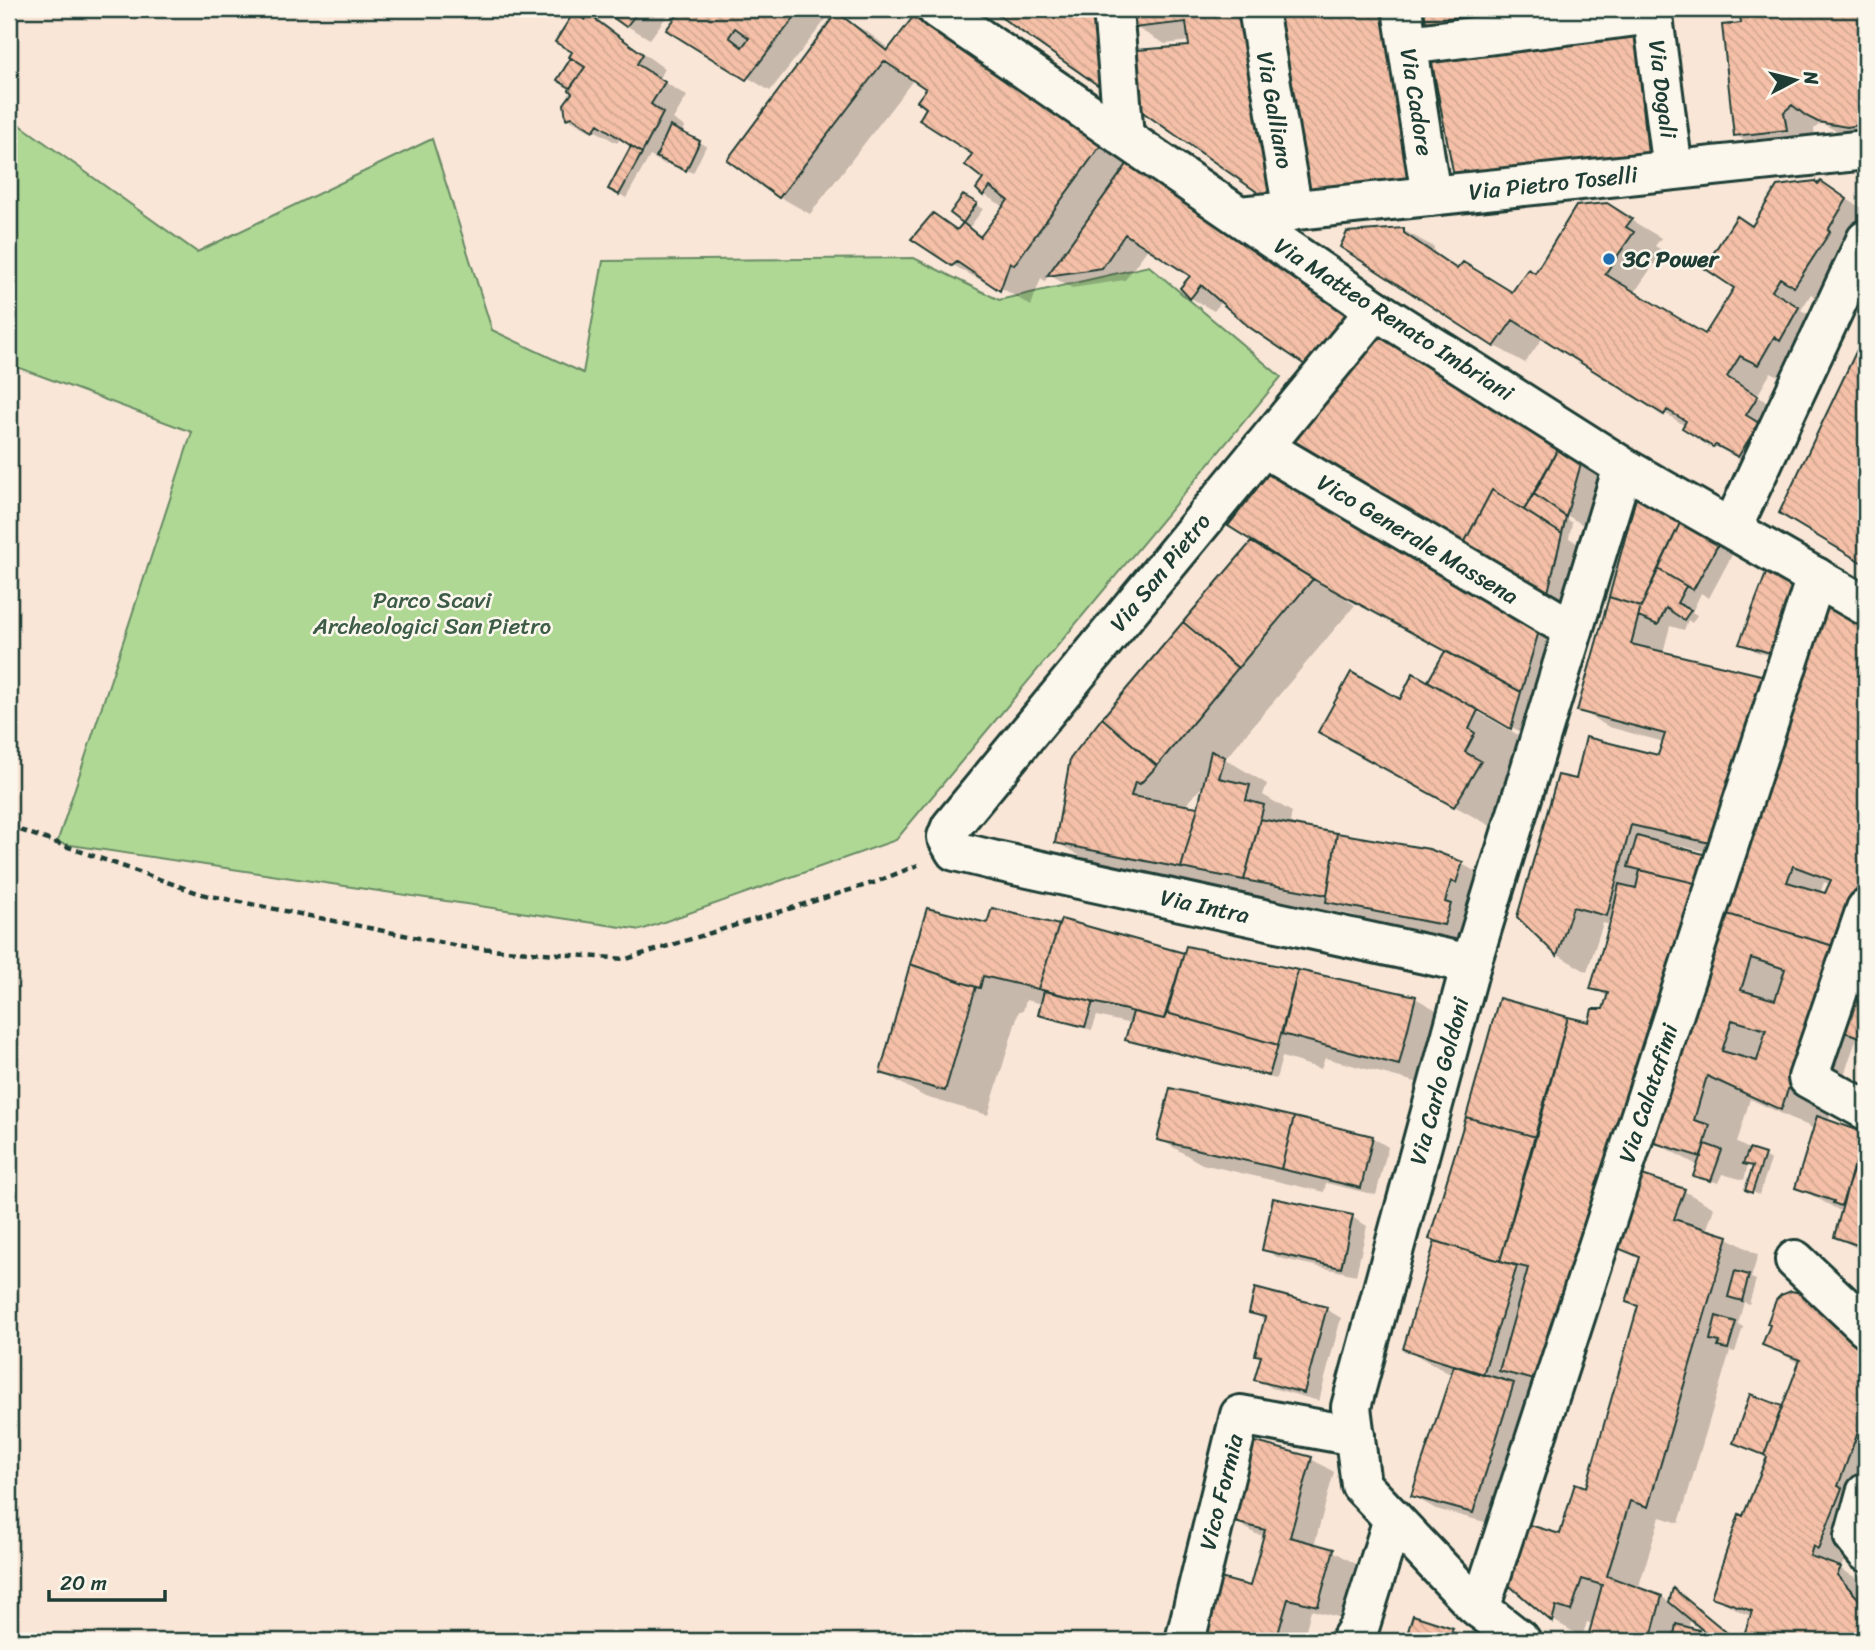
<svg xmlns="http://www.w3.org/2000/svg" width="1875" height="1650" viewBox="0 0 1875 1650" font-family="Sriracha,sans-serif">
  <defs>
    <pattern id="building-back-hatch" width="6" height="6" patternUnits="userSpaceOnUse" patternTransform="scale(1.75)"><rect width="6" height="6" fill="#f5c0a7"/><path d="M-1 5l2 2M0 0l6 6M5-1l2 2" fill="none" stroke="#d2a690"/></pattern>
  </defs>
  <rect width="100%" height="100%" fill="#f9e6d7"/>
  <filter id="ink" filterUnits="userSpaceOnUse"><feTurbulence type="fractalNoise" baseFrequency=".0143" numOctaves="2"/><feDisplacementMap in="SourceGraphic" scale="14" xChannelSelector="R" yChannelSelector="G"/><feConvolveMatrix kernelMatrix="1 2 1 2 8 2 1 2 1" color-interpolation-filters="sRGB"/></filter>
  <g filter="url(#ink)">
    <path fill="#afd895" stroke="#678a64" stroke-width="2" d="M9,117L197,252L432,139L492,330L583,373L603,261L914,258L999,300L1149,266L1281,377L896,840L641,930L57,843L192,432L9,364Z"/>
    <path fill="#0003" fill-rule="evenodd" d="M551,9H566V19L559,20L552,16Z
      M604,9H672L650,39L627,26Z
      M684,9H826L831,13L770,91L669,29Z
      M992,9H1127L1100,84Z
      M1133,9H1268L1191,47L1190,41L1165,44L1135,27Z
      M1278,9H1418L1308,194Z
      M1426,9H1652L1427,23Z
      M1741,9H1771L1776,12L1784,11L1785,9H1866V141L1851,138L1821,123L1814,129L1816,147L1766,153L1736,135L1743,24Z
      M837,14L867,32L890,49L914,19L944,36L1369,329L1222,301L1214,311L1191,298L1182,288L1192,276L1149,247L1125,280L1072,288L1049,275L1045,281L1041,278L1031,306L987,279L984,282L953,265L934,215L959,230L965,222L953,213L964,197L983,209L969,228L983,236L1005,207L984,195L985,179L974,154L928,108V89L914,79L810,214L780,197Z
      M588,17L611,30L665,69L659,79L687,96L673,119L685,127L682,134L706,146L693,173L667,161L666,165L650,156L626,198L610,188L634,146L621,137L617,143L594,130L590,131L567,118L574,92L573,87L559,80L572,61Z
      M1636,37L1666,54L1678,172L1456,175Z
      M1821,183L1866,211V234L1825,303L1811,294L1801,310L1829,326L1788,381L1771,372L1757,396L1787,414L1745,463L1543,337L1525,363L1495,346L1342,246L1403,230L1434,247V252L1459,269L1513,294L1536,275L1606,205L1661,238L1655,246L1663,251L1634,293L1706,336L1736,288L1753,227Z
      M1375,335L1624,486L1609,540L1568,516L1566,518L1572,523L1569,538L1605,561L1591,615L1508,569Z
      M1866,335V563L1781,512Z
      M1269,476L1568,650L1526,735L1430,680L1447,650L1347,596L1346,599L1355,605L1225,759L1267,784L1263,795L1292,812L1290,822L1300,828L1429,851L1462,864L1505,888L1487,948L1371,925L1353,915L1099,867L1056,842L1296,566ZM1205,783L1199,809L1184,807Z
      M1680,521L1733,553L1709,598L1701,593L1692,612L1697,615L1692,623L1688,620L1684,630L1670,626L1663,653L1764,678L1827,608L1866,630V1043L1857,1037L1828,1122L1866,1135V1254L1836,1236L1842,1212L1797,1187L1815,1129L1750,1099L1737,1143L1771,1160L1759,1195L1747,1189L1754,1167L1748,1164L1744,1180L1722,1174L1718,1183L1695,1175L1699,1166L1652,1141L1640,1177L1684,1191L1714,1208L1706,1231L1728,1238L1758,1255L1751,1278L1756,1280L1749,1304L1744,1302L1738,1324L1743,1327L1735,1352L1730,1351L1679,1523L1660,1517L1638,1589L1662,1597L1671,1603L1674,1590L1736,1641H1589L1593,1624L1587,1622L1582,1637L1553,1620L1507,1581L1561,1537L1587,1489L1640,1308L1628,1301L1641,1260L1618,1247L1570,1397L1530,1387L1528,1393L1536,1398L1496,1525L1436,1509L1413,1496L1452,1375L1405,1349L1437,1242L1431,1238L1590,1024L1604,1010L1608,997L1593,988L1611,925L1603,923L1587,972L1558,955L1519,916L1578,781L1660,757L1664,742L1609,727L1579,710ZM1672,844L1743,860L1707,856L1671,847ZM1824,882L1831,885L1826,895L1820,894ZM1691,1618L1719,1641L1698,1631L1688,1629Z
      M1768,574L1790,661L1757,652L1742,643Z
      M1414,676L1520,736L1511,755L1516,759L1507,778L1522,787L1498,830L1363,756L1400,701Z
      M993,910L1060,927L1062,921L1185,955L1188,948L1415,998L1458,1022L1442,1089L1325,1058L1321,1069L1282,1057L1276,1079L1134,1043L1127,1039L1131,1024L1097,1016L1092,1030L1047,1018L1040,1014L1043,1004L1026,1000L1023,1011H1019L988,1115L925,1097L882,1072L988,925Z
      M1171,1090L1373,1138L1388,1147L1376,1195L1326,1183L1324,1192L1202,1164L1159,1139Z
      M1352,1217L1367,1226L1356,1275L1279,1258L1264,1249Z
      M1796,1293L1832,1313L1866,1345V1520L1848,1564L1843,1562L1841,1569L1866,1584V1641H1744L1752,1616L1743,1613L1713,1596L1769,1456L1735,1442L1751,1396L1783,1408L1800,1364L1764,1344Z
      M1326,1309L1341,1318L1319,1401L1272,1388L1257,1379L1262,1357L1257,1354L1266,1321L1251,1312Z
      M1311,1459L1334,1472L1314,1546L1333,1551L1356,1564L1342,1618L1311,1610L1303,1641H1222L1207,1633L1251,1588L1265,1536L1256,1534L1233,1520Z
      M1415,1617L1452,1630L1471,1641H1406Z"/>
    <path fill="url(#building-back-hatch)" stroke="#1f3d34" stroke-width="2" fill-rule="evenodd" d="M601,9H640L626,27Z
      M682,9H801L746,80L666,30ZM735,28L749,38L742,47L729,37Z
      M989,9H1099L1106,81L1099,86Z
      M1132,9H1241L1274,201H1270L1141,111L1136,50L1189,46L1186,22L1133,28Z
      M1276,9H1391L1420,181L1307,196Z
      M1424,9H1564L1426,24Z
      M1739,9H1767V12L1783,9H1866V124L1847,127L1818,122L1806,116L1792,105L1784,112L1787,130L1734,136L1722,25L1741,23Z
      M574,12L585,20L588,14L643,54L637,64L665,82L651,104L663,113L642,153L598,124L593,131L572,117L566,119L564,104L572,93L569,90L585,67L569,57L572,52L555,42Z
      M837,12L887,51L913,17L1101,145L1014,265L1010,262L1000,291L957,262L952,266L911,239L933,213L957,230L963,223L980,237L1008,200L990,187L983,196L976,189L983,179L965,165L972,154L919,120L926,108L917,101L926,89L884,61L779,198L727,160Z
      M1636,35L1648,155L1454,176L1431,58Z
      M571,58L585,67L570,88L557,80Z
      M670,126L700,141L686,171L656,157Z
      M631,146L642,153L619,195L608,189Z
      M1128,163L1347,314L1308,367L1249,327L1201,285L1190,299L1180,288L1190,276L1125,234L1102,268L1047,276Z
      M1815,181L1818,184L1821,181L1847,199L1828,230L1830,232L1794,287L1780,278L1772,291L1799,307L1780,341L1774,337L1758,365L1740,356L1727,377L1758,396L1746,415L1759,423L1738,457L1716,445L1713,447L1682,428L1686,421L1667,410L1664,415L1513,320L1494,347L1340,247L1347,232L1404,228V233L1457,269L1463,262L1512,292L1528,269L1535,273L1576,206L1607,203L1632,219L1626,227L1634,232L1605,274L1705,334L1734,288L1704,268L1737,216L1752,226L1777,186Z
      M963,195L977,203L963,223L950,213Z
      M1866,331V473L1860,486L1866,489V565L1779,513Z
      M1375,333L1560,445L1524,510L1492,490L1463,545L1289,446Z
      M1560,445L1582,460L1566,517L1534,494Z
      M1268,474L1539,631L1521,692L1320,583L1228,526Z
      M1492,490L1562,534L1548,592L1463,545Z
      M1534,494L1566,517L1562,534L1524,510Z
      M1637,494L1681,521L1641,607L1609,597Z
      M1681,521L1719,543L1693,590L1658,569Z
      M1251,542L1313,579L1238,668L1183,622Z
      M1658,569L1686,586L1677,603L1691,610L1684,620L1666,608L1658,625L1638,617L1641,607Z
      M1767,571L1796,589L1774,654L1739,644Z
      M1609,597L1641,607L1631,644L1765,676L1710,843L1631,825L1607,916L1573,907L1557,956L1517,917L1558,775L1576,779L1586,737L1658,755L1665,734L1577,711Z
      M1826,606L1866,628V863L1837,947L1724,913ZM1793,866L1831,880L1825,893L1787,882Z
      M1183,622L1238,668L1157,766L1102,718Z
      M1445,651L1521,692L1511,729L1428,681Z
      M1351,672L1400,699L1413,673L1478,710L1469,729L1475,733L1465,752L1481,761L1454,807L1318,732Z
      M1102,718L1157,766L1140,784L1135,782L1131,796L1198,807L1181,868L1055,843L1070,759Z
      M1211,751L1225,757L1219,778L1250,785L1246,800L1264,805L1244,880L1181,868L1198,807Z
      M1260,819L1337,833L1327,895L1244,880Z
      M1337,833L1429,849L1463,862L1456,883L1451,881L1445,902L1451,904L1444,925L1326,902Z
      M1637,836L1707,855L1699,884L1628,867Z
      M1640,870L1699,884L1539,1381L1499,1371L1528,1268L1500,1261L1568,1017L1589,1022L1592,1009H1603L1608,993L1590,989L1612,916L1619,884L1636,888Z
      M927,908L987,923L992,908L1059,925L1038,989L983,976L980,988L976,987L910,964Z
      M1724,913L1837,947L1781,1110L1707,1076L1694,1120L1710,1125L1701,1157L1648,1141ZM1751,958L1785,969L1775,1000L1741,990ZM1732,1020L1766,1030L1757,1061L1722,1051Z
      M1061,919L1184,953L1164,1019L1038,989Z
      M1186,946L1298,970L1278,1045L1167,1013Z
      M910,964L976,987L945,1091L880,1073Z
      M1298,970L1416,996L1399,1065L1282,1034Z
      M1866,970V1039L1844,1032Z
      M1044,991L1093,1002L1085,1027L1038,1015Z
      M1499,998L1568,1017L1536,1137L1466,1117Z
      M1133,1012L1164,1019L1167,1013L1278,1045L1269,1076L1125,1040Z
      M1170,1088L1294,1117L1281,1169L1157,1140Z
      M1817,1116L1866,1133L1841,1206L1833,1203L1834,1201L1795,1188Z
      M1294,1117L1373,1136L1361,1188L1281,1169Z
      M1466,1117L1536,1137L1500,1261L1429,1239Z
      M1705,1144L1722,1150L1711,1181L1693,1176Z
      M1749,1149L1765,1154L1752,1193L1745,1190L1753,1166L1743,1164Z
      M1853,1167L1866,1171V1248L1834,1237Z
      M1639,1174L1685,1189L1674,1219L1728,1236L1648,1507L1630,1501L1607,1576L1662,1596L1650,1641H1587L1602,1585L1582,1579L1571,1611L1556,1606L1552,1622L1505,1582L1523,1523L1560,1534L1575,1483L1586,1487L1638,1306L1626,1302L1640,1257L1615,1247Z
      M1273,1198L1353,1215L1341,1268L1262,1250Z
      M1435,1241L1517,1266L1483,1375L1403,1349Z
      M1735,1271L1749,1275L1742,1301L1728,1297Z
      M1255,1288L1327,1307L1304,1393L1254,1380L1261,1356L1255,1355L1265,1317L1249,1313Z
      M1791,1291L1801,1293L1866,1354L1864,1359L1866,1361V1435L1858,1432L1838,1486L1842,1488L1818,1549L1813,1546L1810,1556L1841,1567L1837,1575L1866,1607V1641H1742L1752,1611L1711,1597L1739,1514L1743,1516L1767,1457L1764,1455L1800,1360L1762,1345L1770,1325L1767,1324L1776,1300L1781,1295Z
      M1716,1316L1736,1322L1728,1349L1718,1347L1720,1342L1710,1340Z
      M1454,1365L1514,1383L1473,1513L1411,1496Z
      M1750,1394L1782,1406L1764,1455L1733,1443Z
      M1252,1441L1312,1457L1290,1537L1334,1549L1318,1606L1288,1599L1276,1641H1234L1205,1634L1220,1578L1250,1586L1265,1530L1231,1521Z
      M1673,1588L1737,1641H1673L1676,1624L1699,1630L1698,1633L1711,1637L1669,1602Z
      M1413,1615L1453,1628L1450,1636L1466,1641H1405Z"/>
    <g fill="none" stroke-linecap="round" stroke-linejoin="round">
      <g stroke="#1f3d34" stroke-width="44">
        <path id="minor" d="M1113,9L1124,137
          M1258,9L1293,211
          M1402,9L1431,196
          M1652,9L1673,170
          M1408,45L1653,14
          M1240,216L1866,150
          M1376,310L951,827L947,837L955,851L996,861L1471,964
          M1263,447L1573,630
          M1732,528L1866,240
          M1866,909L1808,1078L1866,1110
          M1795,1260L1866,1327
          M1866,1493L1854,1537L1866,1552
          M1480,1609L1816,577
          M1185,1641L1240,1415L1355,1436
          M1350,1641L1360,1625L1393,1519"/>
      </g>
      <g stroke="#1f3d34" stroke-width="44">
        <path id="tertiary" d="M937,9L1376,310L1623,467L1866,606
          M1521,1641L1474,1604L1361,1485L1351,1407L1471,964L1623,467"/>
      </g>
      <path stroke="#1f3d34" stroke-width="4.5" stroke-dasharray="7 5" stroke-linecap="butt" d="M9,826L201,894L463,947L626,959L876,882L918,865"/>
      <use href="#minor" stroke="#fbf7ec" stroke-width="38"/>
      <use href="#tertiary" stroke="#fbf7ec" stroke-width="38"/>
    </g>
  </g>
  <circle fill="#1f6fb2" stroke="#fbf7ec" stroke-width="2.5" cx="1609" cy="259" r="7"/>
  <g text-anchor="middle" stroke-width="5" stroke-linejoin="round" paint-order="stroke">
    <g font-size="23" fill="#1f3d34" stroke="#fbf7ec">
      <text transform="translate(1663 89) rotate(83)" y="8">Via Dogali</text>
      <text transform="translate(1417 102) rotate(81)" y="8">Via Cadore</text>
      <text transform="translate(1275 110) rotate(80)" y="8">Via Galliano</text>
      <text transform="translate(1553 183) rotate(-6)" y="8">Via Pietro Toselli</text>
      <text transform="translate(1394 319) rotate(33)" y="8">Via Matteo Renato Imbriani</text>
      <text transform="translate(1418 539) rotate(31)" y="8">Vico Generale Massena</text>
      <text transform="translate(1160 572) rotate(-51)" y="8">Via San Pietro</text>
      <text transform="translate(1205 906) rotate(12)" y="8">Via Intra</text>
      <text transform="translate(1439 1081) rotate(-75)" y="8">Via Carlo Goldoni</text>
      <text transform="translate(1648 1093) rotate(-72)" y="8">Via Calatafimi</text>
      <text transform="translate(1221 1492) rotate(-76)" y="8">Vico Formia</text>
    </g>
    <g font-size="23" font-weight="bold" fill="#1f3d34" stroke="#fbf7ec" text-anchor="start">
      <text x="1623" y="267">3C Power</text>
    </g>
    <g font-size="23" fill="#3c5c47" stroke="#fbf7ec">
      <text x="432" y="608">Parco Scavi<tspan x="432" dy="26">Archeologici San Pietro</tspan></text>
    </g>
  </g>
  <rect width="1875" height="1650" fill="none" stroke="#fbf7ec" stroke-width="35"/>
  <rect x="18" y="18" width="1840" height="1615" fill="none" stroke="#1f3d34" stroke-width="2.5" filter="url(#ink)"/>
  <g transform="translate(1795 80) rotate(83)" stroke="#fbf7ec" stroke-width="5" paint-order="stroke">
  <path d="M0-5L12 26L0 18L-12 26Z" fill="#1f3d34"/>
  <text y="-10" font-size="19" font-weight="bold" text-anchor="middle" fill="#1f3d34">N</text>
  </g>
  <path d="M49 1590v10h116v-10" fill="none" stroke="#1f3d34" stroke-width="3.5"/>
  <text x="60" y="1590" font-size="21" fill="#1f3d34" stroke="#fbf7ec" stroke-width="5" paint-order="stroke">20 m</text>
</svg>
